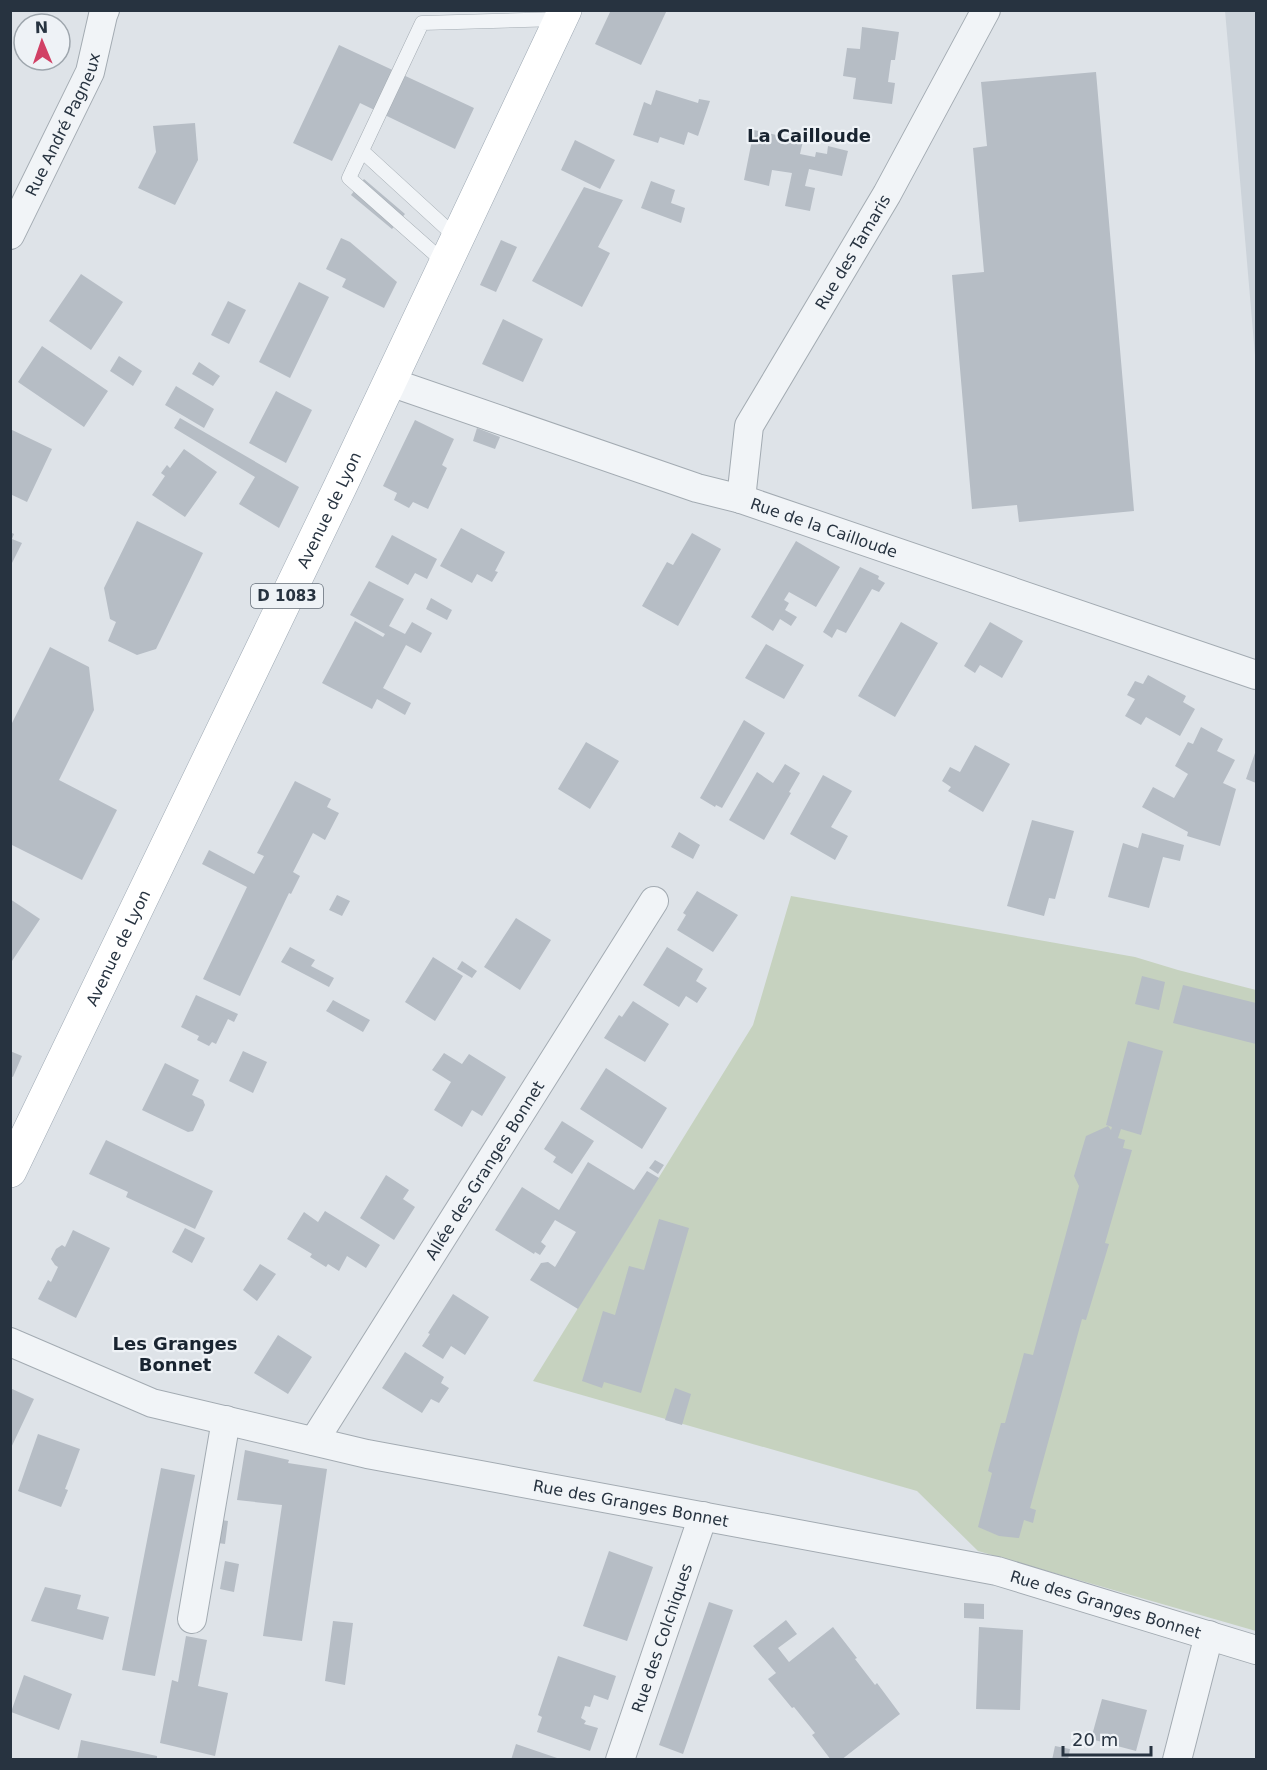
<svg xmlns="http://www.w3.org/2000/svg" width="1267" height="1770" viewBox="0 0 1267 1770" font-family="'DejaVu Sans',sans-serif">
  <rect width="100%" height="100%" fill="#dee3e8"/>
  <path fill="#ccd3da" d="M1225,11H1256V367L1237,145Z"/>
  <path fill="#c6d2bf" d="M791,896L1135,957L1178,970L1256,990V1631L978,1551L917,1491L533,1381L753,1025Z"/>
  <path fill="#b6bdc5" d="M611,10H667L641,65L595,44Z
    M862,27L899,32L895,60H891L888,82L895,83L892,104L853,99L856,78L843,76L847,48L860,49Z
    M339,45L474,108L455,149L360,103L332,161L293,143Z
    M1096,72L1134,511L1019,522L1017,505L972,509L952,275L984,272L973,148L987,146L981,82Z
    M656,90L698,103L699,99L710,101L698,136L688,132L684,145L660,137L658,143L633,135L644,102L651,105Z
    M195,123L198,160L175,205L138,188L156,152L153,126Z
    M754,130L803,141L800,154L815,157L816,152L827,154L828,146L848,151L842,176L809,169L805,186L815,188L810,211L785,206L792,173L772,170L769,186L744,180Z
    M575,140L615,160L600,189L561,170Z
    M364,179L405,214L392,229L351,195Z
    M651,181L675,190L671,203L685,208L681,223L641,208Z
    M584,187L623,200L598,247L610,253L582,307L532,281Z
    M341,238L350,242L397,282L384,308L342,287L346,279L326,269Z
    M501,240L517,247L496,292L480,285Z
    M81,274L123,302L91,350L49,321Z
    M299,282L329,297L290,378L259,362Z
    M228,301L246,310L229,344L211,335Z
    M503,319L543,339L523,382L482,364Z
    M42,346L108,391L84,427L18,382Z
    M119,356L142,371L133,386L110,371Z
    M199,362L220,376L213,386L192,374Z
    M176,386L214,409L204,428L165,405Z
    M276,391L312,410L286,463L249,443Z
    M180,418L299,487L279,528L239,504L255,477L174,428Z
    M415,420L454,439L442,465L447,468L428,509L413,502L409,508L394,500L397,493L383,486Z
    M477,428L500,437L495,449L473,441Z
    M10,429L52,449L27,502L10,494Z
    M184,449L217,472L185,517L152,495L165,476L161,473L167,465L170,468Z
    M137,521L203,553L156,649L137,655L108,641L116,622L110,619L104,588Z
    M461,528L505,552L495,571L498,572L492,582L477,574L472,583L440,566Z
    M10,532L14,534L12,539L22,543L10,567Z
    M692,533L721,549L678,626L642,606L667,562L673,565Z
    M392,535L437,559L427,579L415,573L408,585L375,567Z
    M796,541L840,567L816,607L789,592L784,600L789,603L785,610L797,617L791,626L780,619L773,631L751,617Z
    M860,567L879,576L878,579L885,583L879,592L872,589L846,633L837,629L832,638L823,632Z
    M369,581L404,599L389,626L405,634L412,622L432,633L421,653L406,645L383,688L411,703L405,715L377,699L372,709L322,683L355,621L383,637L385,634L350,615Z
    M431,598L452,610L447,620L426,609Z
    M901,622L938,643L895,717L858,696Z
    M990,622L1023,641L1002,678L980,665L975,673L964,666Z
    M766,644L804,665L784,699L745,678Z
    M50,647L89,667L94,710L59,780L117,810L82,880L10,844V727Z
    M1148,675L1186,696L1183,702L1195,709L1180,736L1146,717L1141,725L1125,716L1135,699L1127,695L1135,681L1143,684Z
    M744,720L765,733L722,808L716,805L715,807L700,798Z
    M1201,727L1223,739L1217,751L1235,760L1223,783L1236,789L1220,846L1187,836L1188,832L1142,807L1153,787L1174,798L1188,774L1175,766L1188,742L1193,744Z
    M586,742L619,761L590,809L558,789Z
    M975,745L1010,764L983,812L948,791L951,787L942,781L950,767L960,772Z
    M1256,750V783L1246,779Z
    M785,764L800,773L789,792L791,793L764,840L729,820L757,772L773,783Z
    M823,775L852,791L831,827L848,836L835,860L790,834Z
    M295,781L331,799L327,807L339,813L325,840L313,833L293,872L300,876L291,894L289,893L240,996L203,979L247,887L202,864L209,850L254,874L264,856L257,853Z
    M1032,820L1074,831L1055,899L1049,898L1044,916L1007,906Z
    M679,832L700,845L693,859L671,847Z
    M1142,833L1184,845L1180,861L1163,857L1149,908L1108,897L1123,843L1138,848Z
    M697,891L738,915L713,952L677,930L686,915L683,913Z
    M337,895L350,901L342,916L329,910Z
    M10,899L40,919L10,964Z
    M516,918L551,940L520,990L484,967Z
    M290,947L315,960L311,966L334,978L329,987L281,962Z
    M667,947L703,969L696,981L707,988L697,1003L686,996L679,1007L643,985Z
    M433,957L463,976L435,1021L405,1002Z
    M462,961L477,971L472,978L457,969Z
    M1142,976L1165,982L1159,1010L1135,1004Z
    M1183,985L1256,1003V1044L1173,1023Z
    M196,995L238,1014L234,1022L228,1019L216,1044L212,1042L209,1046L197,1040L199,1036L181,1027Z
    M333,1000L370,1020L363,1032L326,1011Z
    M633,1001L669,1024L645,1062L604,1038L619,1015L622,1017Z
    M1128,1041L1163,1051L1141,1135L1121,1129L1118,1138L1125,1140L1123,1148L1132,1150L1105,1243L1109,1244L1086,1320L1082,1319L1030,1508L1036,1510L1033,1523L1024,1520L1019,1538L999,1536L978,1527L992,1473L988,1471L1001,1423H1005L1024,1353L1033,1355L1079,1186L1074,1176L1086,1136L1108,1126L1111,1130L1112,1127L1106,1125Z
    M10,1051L22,1056L13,1077L10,1076Z
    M243,1051L267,1062L253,1093L229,1081Z
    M444,1053L462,1064L469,1054L506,1077L482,1116L472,1110L462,1127L434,1110L451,1082L432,1070Z
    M165,1063L199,1080L192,1095L203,1100L205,1105L193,1131L188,1132L142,1110Z
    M606,1068L667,1108L642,1149L580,1109Z
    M562,1121L594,1141L572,1174L553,1162L556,1157L544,1149Z
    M106,1140L213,1191L195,1229L126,1197L128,1192L89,1174Z
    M655,1160L664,1165L658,1174L649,1168Z
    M588,1162L634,1190L647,1171L659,1178L578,1309L530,1280L541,1263L548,1262L555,1267L576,1232L555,1220L541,1242L546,1246L540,1255L535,1252L534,1254L495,1230L522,1187L559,1210Z
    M386,1175L409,1190L403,1199L415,1207L394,1240L360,1218Z
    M325,1211L380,1245L366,1268L347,1256L339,1271L328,1264L326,1267L310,1257L312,1254L287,1239L304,1212L318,1222Z
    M659,1219L689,1228L641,1393L604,1382L602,1388L582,1381L603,1311L615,1315L629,1266L644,1270Z
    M185,1228L205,1238L192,1263L172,1252Z
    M73,1230L110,1248L76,1318L38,1299L48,1280L51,1282L58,1267L55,1265L51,1259L56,1249L62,1245L65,1247Z
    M260,1264L276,1274L257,1301L243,1290Z
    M453,1294L489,1317L465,1355L451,1346L443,1359L422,1346L430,1334L428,1333Z
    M278,1335L312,1357L288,1394L254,1373Z
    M405,1352L444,1377L441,1383L449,1388L439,1403L431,1399L422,1413L382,1388Z
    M10,1388L34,1399L10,1450Z
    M675,1388L691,1394L682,1425L665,1420Z
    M38,1434L80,1449L65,1489L68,1490L61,1507L18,1491Z
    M245,1450L289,1460L288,1463L327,1469L302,1641L263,1636L282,1505L237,1500Z
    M161,1468L195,1475L155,1676L122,1670Z
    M215,1519L228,1521L225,1544L211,1542Z
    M609,1551L653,1567L627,1641L583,1626Z
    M225,1561L239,1564L234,1592L220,1589Z
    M45,1587L81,1595L77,1609L109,1617L103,1640L31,1621Z
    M709,1602L733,1610L683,1754L659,1745Z
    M964,1603L984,1604V1619L964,1618Z
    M786,1620L797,1634L778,1648L789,1662L833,1627L857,1658L855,1659L875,1685L877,1683L900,1714L841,1760H831L812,1735L815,1733L794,1707L792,1708L768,1679L776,1673L753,1646Z
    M333,1621L353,1623L345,1685L325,1681Z
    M979,1627L1023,1630L1020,1710L976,1709Z
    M186,1636L207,1640L198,1686L228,1693L215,1756L160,1743L172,1680L178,1682Z
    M558,1656L616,1676L608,1700L594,1695L590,1707L585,1706L581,1718L586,1721L584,1724L598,1728L590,1751L537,1732L542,1717L538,1715Z
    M24,1675L72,1694L59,1730L11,1712Z
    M1102,1699L1147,1710L1136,1751L1091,1739Z
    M81,1740L157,1756V1760H77Z
    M516,1744L560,1759V1760H511Z
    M1055,1746L1070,1749L1068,1760H1052Z"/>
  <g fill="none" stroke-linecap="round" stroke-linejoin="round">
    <g stroke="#a3abb2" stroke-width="15">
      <path id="lane" d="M362,151L457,238
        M445,263L349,178L422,23L558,19"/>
    </g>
    <g stroke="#a3abb2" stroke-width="30">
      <g id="street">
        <path id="s1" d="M10,235L90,72L103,15L105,10"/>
        <path id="s2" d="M390,382L697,488L741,499L1256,675"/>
        <path id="s3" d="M741,499L749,426L887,194L986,10"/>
        <path id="s4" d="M10,1342L152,1403L367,1454L997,1571L1256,1650"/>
        <path id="s5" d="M314,1441L654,901"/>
        <path d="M192,1619L226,1420"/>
        <path id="s6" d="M620,1760L703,1516"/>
        <path d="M1177,1760L1209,1635"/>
      </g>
    </g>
    <g stroke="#9ea9b4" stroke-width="34">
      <g id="primary">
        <path id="s7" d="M10,1171L340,487L565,10"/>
      </g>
    </g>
    <use href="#lane" stroke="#f1f4f7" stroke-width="14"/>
    <use href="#street" stroke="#f1f4f7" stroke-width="28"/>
    <use href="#primary" stroke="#fff" stroke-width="33"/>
  </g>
  <g text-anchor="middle" stroke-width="4.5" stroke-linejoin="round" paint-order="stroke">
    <rect fill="#eef2f6" stroke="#636c77" stroke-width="1.5" x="251" y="584" width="72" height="24" rx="4.5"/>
    <g font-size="15" font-weight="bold" fill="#273340">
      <text x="287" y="601">D 1083</text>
    </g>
    <g font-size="16" fill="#273340" stroke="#eef2f6">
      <text dy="6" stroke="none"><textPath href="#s1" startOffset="123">Rue André Pagneux</textPath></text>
      <text dy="6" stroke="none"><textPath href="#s3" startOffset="276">Rue des Tamaris</textPath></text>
      <text dy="6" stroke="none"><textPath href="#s7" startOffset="734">Avenue de Lyon</textPath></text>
      <text dy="6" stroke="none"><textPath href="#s2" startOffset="458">Rue de la Cailloude</textPath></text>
      <text dy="6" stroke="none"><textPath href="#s7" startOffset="248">Avenue de Lyon</textPath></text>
      <text dy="6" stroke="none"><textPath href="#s5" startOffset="320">Allée des Granges Bonnet</textPath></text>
      <text dy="6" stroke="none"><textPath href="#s4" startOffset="644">Rue des Granges Bonnet</textPath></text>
      <text dy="6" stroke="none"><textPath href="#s4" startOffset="1130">Rue des Granges Bonnet</textPath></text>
      <text dy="6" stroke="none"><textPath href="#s6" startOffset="129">Rue des Colchiques</textPath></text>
    </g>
    <g font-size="18" font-weight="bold" fill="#192430" stroke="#eef2f6">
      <text x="809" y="142">La Cailloude</text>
      <text x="175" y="1350">Les Granges<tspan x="175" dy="21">Bonnet</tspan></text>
    </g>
  </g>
  <rect width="1267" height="1770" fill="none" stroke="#273340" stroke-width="24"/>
  <g transform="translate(42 42) rotate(358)"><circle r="28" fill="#eef2f6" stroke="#9ea6ad" stroke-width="1.5"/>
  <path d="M0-4.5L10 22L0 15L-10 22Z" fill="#d14065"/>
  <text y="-9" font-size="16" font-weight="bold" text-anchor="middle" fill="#273340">N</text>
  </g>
  <path d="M1063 1746v9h88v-9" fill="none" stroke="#273340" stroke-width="3"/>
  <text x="1072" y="1746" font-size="18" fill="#273340" stroke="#eef2f6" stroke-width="4.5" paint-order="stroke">20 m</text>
</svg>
